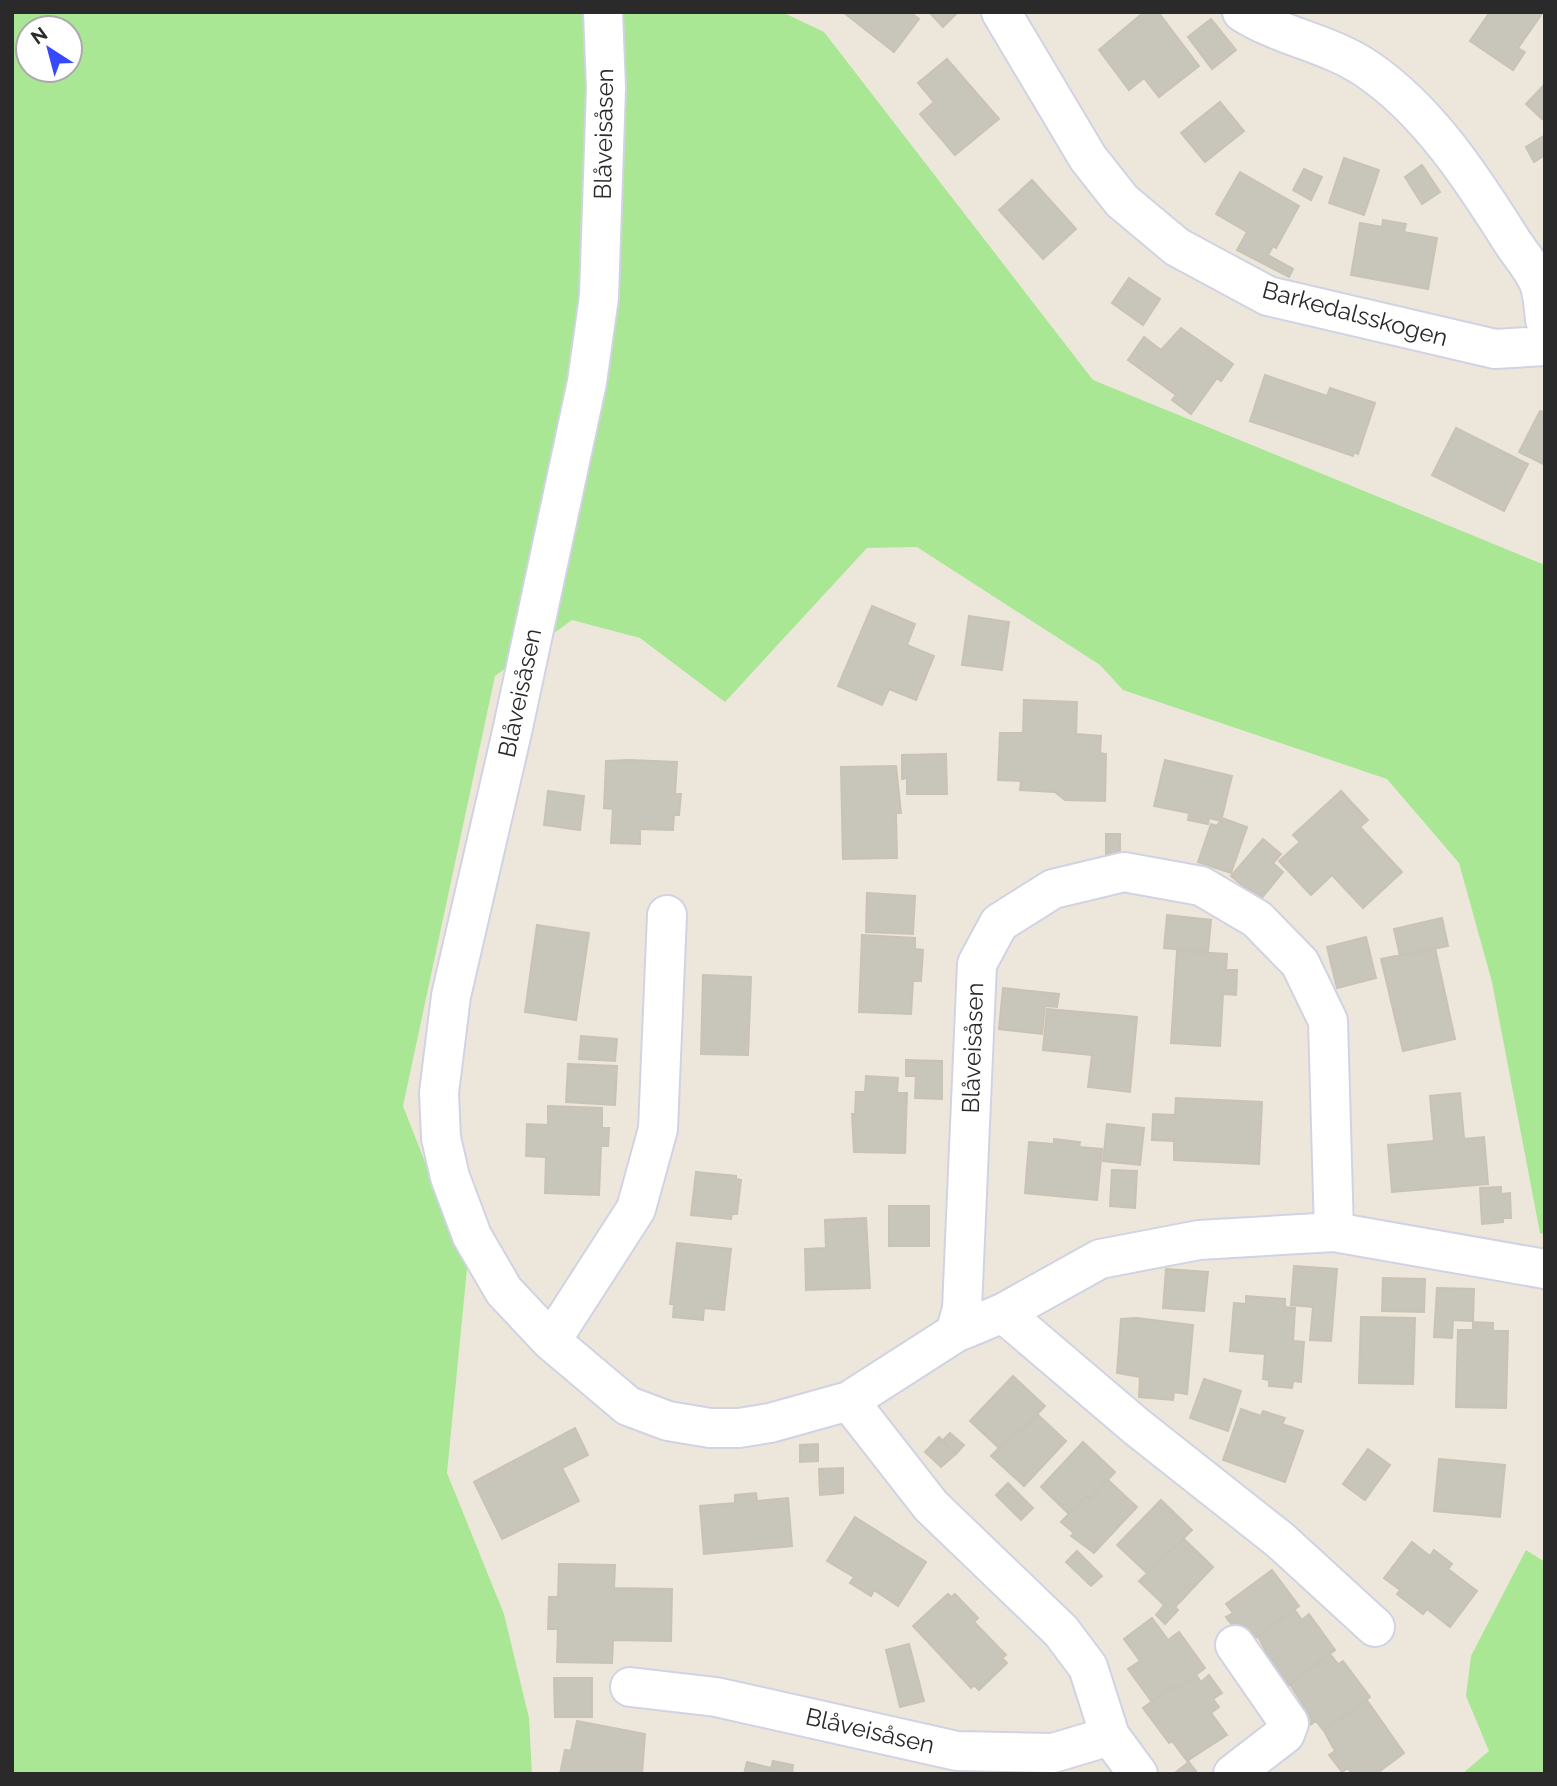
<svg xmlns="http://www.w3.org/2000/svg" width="1557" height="1786" viewBox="0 0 1557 1786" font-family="Raleway,sans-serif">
  <rect width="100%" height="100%" fill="#ede7db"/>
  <path fill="#a9e795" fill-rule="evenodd" d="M12,12H782L824,32L1093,380L1545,565V1235L1540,1233L1492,982L1459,863L1387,779L1123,690L1100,665L917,547L867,548L725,702L640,638L572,620L495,676L403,1106L467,1269L447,1473L504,1614L529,1718L532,1774H12ZM28,28H70V70H28Z
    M1526,1550L1545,1562V1774H1462L1489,1751L1466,1696L1471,1656Z"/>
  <path fill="#c8c5ba" stroke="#c9c3b5" stroke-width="2" d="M843,12H910L919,19L894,52Z
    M929,12H958L943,27Z
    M1144,12H1158L1199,66L1159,97L1144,78L1129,90L1099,50Z
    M1490,12H1537L1541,15L1518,48L1525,52L1513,70L1470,41Z
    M1211,19L1236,50L1212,69L1188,37Z
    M947,59L999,119L955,155L920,114L934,102L918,83Z
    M1545,84V116L1542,119L1526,104Z
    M1220,102L1244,131L1205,162L1181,133Z
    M1545,135V155L1534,162L1526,147Z
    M1344,158L1379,170L1364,215L1329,203Z
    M1422,165L1440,192L1422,204L1405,177Z
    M1304,169L1322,177L1311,200L1293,190Z
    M1240,172L1299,206L1276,248L1273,246L1268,255L1293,269L1289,277L1237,250L1247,232L1216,214Z
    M1032,180L1076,229L1043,259L999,210Z
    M1383,220L1406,224L1404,232L1437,238L1428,289L1351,275L1360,223L1382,227Z
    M1129,278L1160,299L1143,325L1112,303Z
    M1181,328L1233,364L1221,381L1217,378L1191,414L1172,400L1176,395L1128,360L1144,337L1161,350Z
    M1265,375L1327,396L1330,388L1375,403L1358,454L1354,452L1353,456L1250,421Z
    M1540,411L1545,413V465L1519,452Z
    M1456,428L1528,464L1504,511L1432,475Z
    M872,606L915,624L907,645L934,656L916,700L889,689L882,705L838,686Z
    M969,616L1009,622L1002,670L962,665Z
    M1024,700L1077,702L1076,734L1101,736L1100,753L1106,754L1105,801L1065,800L1055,792L1020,790L1021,781L998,780L1000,733H1023Z
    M946,754L947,794H907V778L902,779V755Z
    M629,760L677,762L675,794H681L679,815H674L673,830L640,829V844L611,843L613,809L604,808L606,761Z
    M1165,760L1232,776L1221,821L1209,818L1208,824L1188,820L1189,813L1154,806Z
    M896,766L901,813H896L897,858L843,859L841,767Z
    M548,791L584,796L580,830L544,825Z
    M1341,791L1368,820L1360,827L1402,872L1363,908L1332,875L1311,895L1279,861L1300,842L1293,835Z
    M1222,818L1247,827L1231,873L1198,862L1211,824L1217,826Z
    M1106,834H1120V857H1106Z
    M1263,839L1281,854L1273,863L1283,872L1260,900L1231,876Z
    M867,893L915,896L913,934L866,932Z
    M1167,915L1211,920L1208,952L1164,948Z
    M1442,918L1448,946L1400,956L1394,929Z
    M537,925L589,933L576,1020L525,1012Z
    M862,935L915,938V949L923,950L921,981H913L911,1014L859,1012Z
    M1366,937L1376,978L1337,988L1327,947Z
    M1435,948L1455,1039L1403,1051L1381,959Z
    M1177,951L1227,954L1226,970H1237L1236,995L1223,994L1220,1046L1171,1043Z
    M703,975L751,977L748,1055L701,1054Z
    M1003,988L1059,994L1057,1007L1045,1006L1042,1034L999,1029Z
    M1047,1009L1137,1017L1130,1092L1088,1087L1092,1055L1043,1050Z
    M581,1036L617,1039L615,1061L579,1059Z
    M906,1060L942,1061V1099L915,1098L916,1076H906Z
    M568,1064L617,1066L615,1105L566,1102Z
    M866,1076L898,1078L897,1093H907L905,1153L854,1152L852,1114H855L856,1092H865Z
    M1460,1093L1464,1139L1484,1137L1488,1184L1392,1192L1388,1145L1434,1141L1430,1096Z
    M1176,1098L1262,1102L1259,1164L1174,1160V1141L1152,1140L1153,1114L1175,1115Z
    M548,1106L602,1108V1128H609L608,1146H601L599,1195L545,1193L546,1157L526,1156L527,1124L548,1125Z
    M1107,1124L1144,1128L1140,1165L1103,1161Z
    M1054,1139L1080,1142L1079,1147L1102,1149L1097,1200L1025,1193L1029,1142L1054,1144Z
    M1112,1170L1137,1171L1135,1208L1110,1206Z
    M696,1172L736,1176V1179L741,1180L737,1214H732L731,1219L691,1215Z
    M1501,1187V1194L1510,1193L1511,1218H1503V1222L1482,1224L1480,1188Z
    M889,1206H929V1246H889Z
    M866,1218L870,1288L806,1290L805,1249L826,1248L825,1220Z
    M677,1243L731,1249L724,1310L704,1308L703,1320L673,1317L674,1304H670Z
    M1294,1266L1337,1269L1331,1341L1310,1340L1313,1307L1291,1305Z
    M1166,1269L1208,1272L1204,1311L1163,1308Z
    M1383,1278L1425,1279L1424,1312L1382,1311Z
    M1437,1288L1474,1289L1473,1321L1453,1320L1452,1338L1434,1337Z
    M1246,1296L1285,1299V1307L1295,1308L1293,1341L1304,1342L1301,1382L1293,1381L1292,1388L1269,1386V1380L1263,1379L1265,1354L1230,1351L1234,1303L1246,1304Z
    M1361,1317L1415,1318L1413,1384L1359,1383Z
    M1137,1318L1193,1325L1187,1394L1174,1392L1173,1400L1139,1397L1140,1377L1117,1373L1121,1319Z
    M1473,1322L1493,1323V1331H1508L1506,1408L1456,1407L1458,1330H1473Z
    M1013,1376L1045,1406L1020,1433L1017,1429L999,1448L970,1421Z
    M1204,1379L1241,1391L1228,1431L1190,1418Z
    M1241,1409L1261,1416L1263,1411L1285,1418L1282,1424L1303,1431L1285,1482L1223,1460Z
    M1037,1414L1066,1441L1024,1486L991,1456L1017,1429L1020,1433Z
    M575,1428L588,1455L562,1468L579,1501L502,1539L474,1482Z
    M950,1433L964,1445L956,1454L942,1441Z
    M939,1437L956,1454L941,1467L925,1452Z
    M1083,1442L1115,1472L1090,1499L1087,1495L1069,1514L1041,1487Z
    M818,1444V1461L800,1462V1445Z
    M1368,1449L1390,1465L1365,1500L1343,1484Z
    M1439,1459L1505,1465L1500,1517L1434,1511Z
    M843,1468V1493L820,1495L819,1469Z
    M1108,1480L1137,1507L1094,1553L1071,1536L1074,1533L1061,1522L1087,1495L1090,1499Z
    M1008,1483L1033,1508L1021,1520L996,1495Z
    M756,1493L757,1501L788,1498L792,1546L704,1554L700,1506L735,1503V1495Z
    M1161,1500L1192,1530L1147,1573L1117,1545Z
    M855,1517L926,1562L898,1606L874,1590L871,1596L850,1583L854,1577L827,1561Z
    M1184,1539L1213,1567L1175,1607L1178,1610L1165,1624L1156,1615L1164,1605L1139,1581Z
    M1412,1542L1430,1556L1434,1550L1452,1564L1448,1569L1477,1591L1450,1627L1427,1609L1423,1614L1397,1594L1400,1590L1384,1578Z
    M1077,1551L1102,1576L1091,1586L1066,1562Z
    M559,1564L615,1565L614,1588L672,1589L671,1641L613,1640L612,1663L557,1662L558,1629H548L549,1597H558Z
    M1272,1570L1299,1606L1253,1640L1246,1629L1239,1634L1226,1617L1233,1613L1226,1604Z
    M948,1594L951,1597L955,1594L978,1618L974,1622L1006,1655L1002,1658L1007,1663L979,1690L974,1685L971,1688L913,1626Z
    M1294,1609L1302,1620L1309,1614L1335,1650L1289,1685L1282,1675L1276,1679L1264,1662L1269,1658L1258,1636Z
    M1152,1618L1168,1640L1179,1632L1205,1668L1176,1690L1173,1686L1152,1702L1128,1669L1140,1661L1124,1639Z
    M909,1644L924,1701L900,1707L886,1650Z
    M1330,1654L1338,1664L1343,1661L1370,1697L1324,1731L1316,1721L1310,1725L1298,1709L1303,1705L1290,1684Z
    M1196,1675L1201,1682L1209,1675L1222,1693L1213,1699L1219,1707L1211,1713L1227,1735L1187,1761L1172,1741L1169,1743L1143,1708L1173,1686L1176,1690Z
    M554,1678H592V1717H555Z
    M1366,1699L1404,1753L1376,1774H1352L1348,1768L1342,1772L1329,1755L1335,1751L1324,1731Z
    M577,1721L645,1734L642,1774H560L565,1750L571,1751Z
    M773,1761L793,1765L792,1772L798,1774H744L747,1762L771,1768Z
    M1189,1762L1198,1774H1177L1176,1772Z"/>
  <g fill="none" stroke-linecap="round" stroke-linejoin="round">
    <g stroke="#d1d3e4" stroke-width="42">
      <path id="minor" d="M603,12L606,88L599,297L587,382L512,732L451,996L439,1093L441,1138L450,1177L472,1236L504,1291L551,1341L628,1406L668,1421L710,1428H739L770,1423L849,1401L955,1333L1003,1313L1100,1259L1199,1240L1334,1232L1545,1269
        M1001,12L1088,158L1122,201L1177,247L1268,296L1495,349L1545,346
        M1242,12C1281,37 1329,43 1367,69C1429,111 1474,181 1513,243C1522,256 1533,269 1539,283C1543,294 1544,309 1545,320
        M1003,1313L1137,1427L1280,1540L1375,1627
        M955,1333L962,1309L977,964L999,923L1053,889L1124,872L1201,886L1257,919L1300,963L1328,1021L1334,1232
        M551,1341L636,1209L658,1129L667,915
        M849,1401L931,1506L1061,1631L1088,1667L1110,1736L1138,1774
        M630,1687L716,1697L957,1751L1053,1753L1110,1736
        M1233,1774L1285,1734L1289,1723L1235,1645"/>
    </g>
    <use href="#minor" stroke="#fff" stroke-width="38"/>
  </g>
  <g text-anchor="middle" stroke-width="5" stroke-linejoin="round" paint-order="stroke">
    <g font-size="24" fill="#2a2a2a" stroke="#fff">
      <text transform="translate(604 134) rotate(-89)" y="8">Blåveisåsen</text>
      <text transform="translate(1355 314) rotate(15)" y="8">Barkedalsskogen</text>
      <text transform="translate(520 693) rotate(-78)" y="8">Blåveisåsen</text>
      <text transform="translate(973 1048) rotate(-88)" y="8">Blåveisåsen</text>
      <text transform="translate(870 1731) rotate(13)" y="8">Blåveisåsen</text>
    </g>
  </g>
  <rect width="1557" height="1786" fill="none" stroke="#2a2a2a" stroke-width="28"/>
  <g transform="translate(49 49) rotate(324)"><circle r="33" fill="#ffffff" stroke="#aaaaaa" stroke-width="2"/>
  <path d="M0-5L12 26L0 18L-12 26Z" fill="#3749ff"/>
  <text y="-10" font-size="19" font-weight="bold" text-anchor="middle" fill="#2a2a2a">N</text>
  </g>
</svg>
